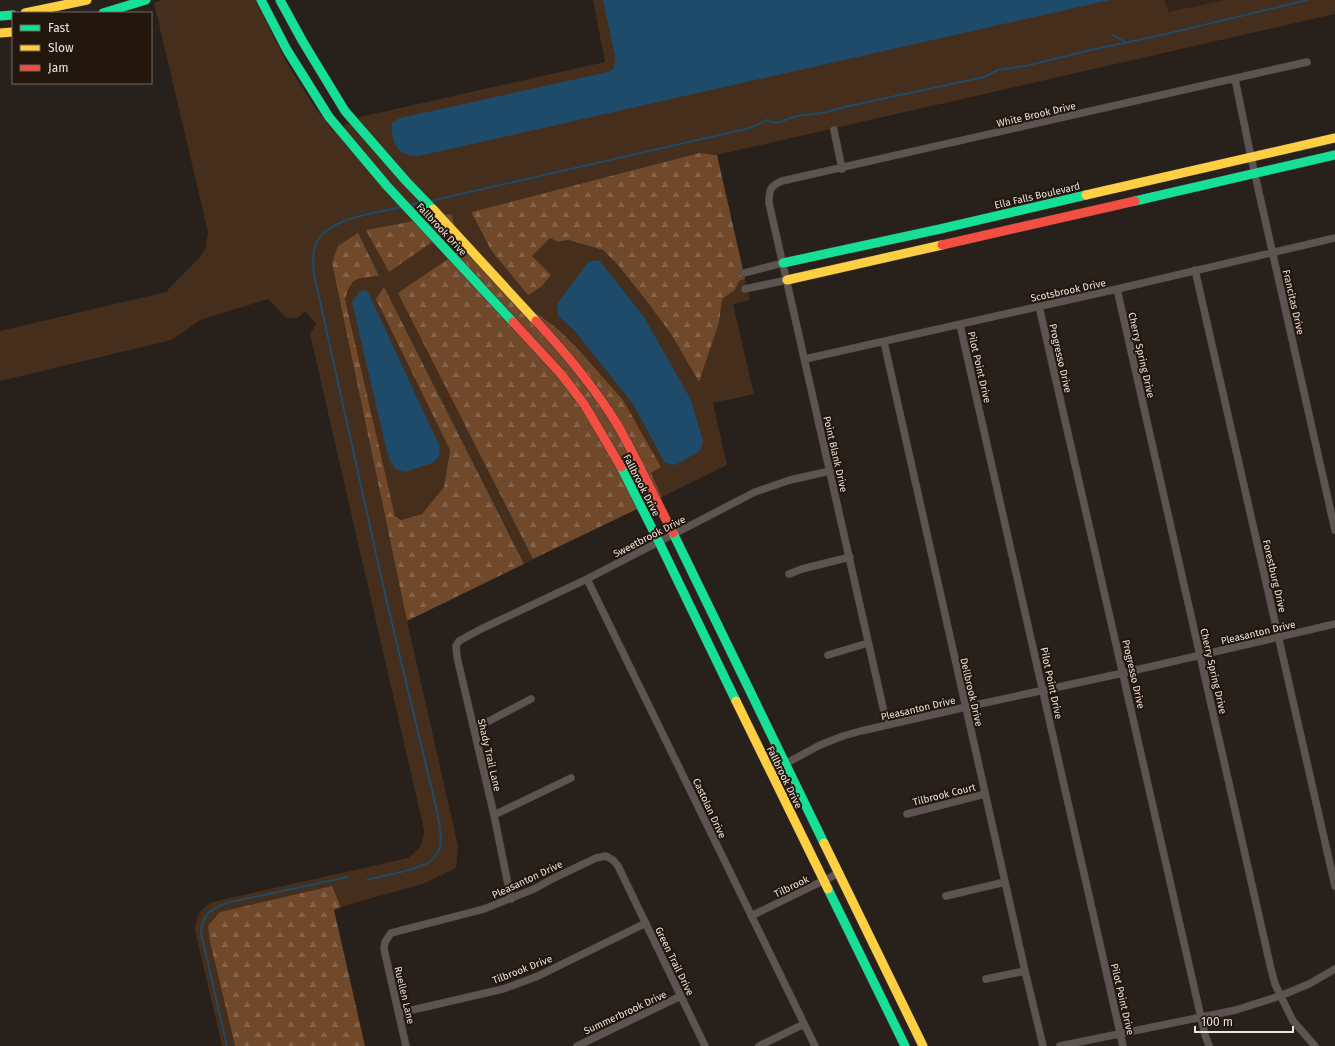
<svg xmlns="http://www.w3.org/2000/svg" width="1335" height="1046" viewBox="0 0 1335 1046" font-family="'Fira Sans',sans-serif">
  <defs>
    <pattern id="forest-firs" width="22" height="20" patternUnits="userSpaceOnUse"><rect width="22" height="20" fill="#70482a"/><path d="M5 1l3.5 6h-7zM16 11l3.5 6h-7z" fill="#856248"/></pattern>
  </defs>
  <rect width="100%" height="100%" fill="#27201b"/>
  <path fill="#342318" d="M1165,0H1225L1167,12Z"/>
  <path fill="#452e1c" d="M162,0H255L287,63L314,106L333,131L364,116L605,62L593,0H1165L1168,12L1225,0H1335V14L717,155L699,153L471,212L491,250L532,256L550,238L558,242L568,240L603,250L617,264L645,299L671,334L699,382L719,323L722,299L735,290L739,281L745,279L750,300L733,304L754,394L713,403L727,465L662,497L651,473L661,467L623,400L579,350L560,331L533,559L524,564L384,288L377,299L450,450L444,487L422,514L401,520L395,516L345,299C348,290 351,279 362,278C368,277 373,278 379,276L332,263L407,621L454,828L458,846L456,868L423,884L379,896L341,907L332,886L210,942L235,1046H222L195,930C197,915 199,910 212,902L408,858C420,849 423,845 424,830L310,334L316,324L305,311L298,318H286L268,299L200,320L172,340L0,381V331L166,292L200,257L206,248L208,232L154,3Z"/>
  <path fill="url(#forest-firs)" d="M699,153L717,155L745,279L739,281L735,290L722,299L719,323L699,382L671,334L645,299L617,264L603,250L568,240L558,242L550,238L532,256L551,275L542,286L528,295L491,250L471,212Z
    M451,214L455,226L389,272L366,230Z
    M358,233L379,276C373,277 368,277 362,278C351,279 348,290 345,299L395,516L401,520L422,514L444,487L450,450L376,299L384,287L524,564L407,621L332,263L338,246Z
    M467,246L514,302L539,315L560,331L579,350L623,400L661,467L651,473L662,497L533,559L398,293Z
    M332,886L341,907L334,910L365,1046H235L210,942L208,926L220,912Z"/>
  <path fill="#1e4b69" d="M603,0H1110L419,156C415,156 409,156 405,154C395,151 390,133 392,123L400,118L608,72L614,68L615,57Z
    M599,260L644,317L691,400L703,441L700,451L675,465L665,463L633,404L574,330L558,316L557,304L588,262Z
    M364,290L368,292L440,447L439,457L432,463L405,472L394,468L388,456L352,302L360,291Z"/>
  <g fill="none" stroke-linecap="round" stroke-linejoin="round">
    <path stroke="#1e4b69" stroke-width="2" d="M1113,35L1125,42
      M430,201L750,128L767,120L776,123L797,116L822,113L849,106L984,77L998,70L1025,66L1095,49L1166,34L1307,0
      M410,205L421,203
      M367,880C381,876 419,870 429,862C434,859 439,852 440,847C443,837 438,817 436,807L385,594L314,274C313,264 312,252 316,243C329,217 377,213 402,207
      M227,1046L201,933C202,912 213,908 230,902L348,877"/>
    <g stroke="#423b37" stroke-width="8">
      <path id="street" d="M1235,79L1251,157L1335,530
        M834,130L842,169
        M1195,270L1335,886
        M744,273L783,263
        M745,289L787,280
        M1117,289L1271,969L1275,984L1293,1021L1315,1046
        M1039,306L1205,1035L1209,1046
        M960,325L1123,1046
        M884,342L1025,971L1043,1046
        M805,359L1117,289L1335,238
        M789,574L802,569L850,557
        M587,579L815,1046
        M828,655L868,643
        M887,725L769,203C769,190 770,186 782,181L1307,62
        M474,729L531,699
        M770,772L820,745L843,736L861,731L966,707L1123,673L1335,624
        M907,814L985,794
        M494,815L571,778
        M946,896L1005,882
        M511,899L494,815L457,657L456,646L459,641L481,629L587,579L755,492L790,480L830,471
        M751,916L839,873
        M986,979L1025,971
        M399,1013L503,989L538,976L646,923
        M406,1046L384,949L385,942L391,933L484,909L534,889L552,879L596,858L606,856L613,860L618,866L705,1046
        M577,1046L681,996
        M759,1046L804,1024
        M1060,1046L1236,1010L1280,996L1309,984L1335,969"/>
    </g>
    <g stroke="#423b37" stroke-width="10">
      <path id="fast" d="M261,0L287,50L329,117L387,186L513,322
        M280,0L303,42L345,111L406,181L433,209
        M103,13L146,0
        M0,16L13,15
        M1135,201L1335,155
        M783,263L940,229L1086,195
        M621,467L659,542L736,701
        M673,533L824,843
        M828,889L905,1046"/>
    </g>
    <g stroke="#423b37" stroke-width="10">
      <path id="slow" d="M25,13L87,0
        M0,33L13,32
        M1086,195L1335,138
        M433,209L536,321
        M787,280L942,245
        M736,701L828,889
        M824,843L923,1046"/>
    </g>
    <g stroke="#423b37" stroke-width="10">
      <path id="jam" d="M942,245L1135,201
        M536,321C566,353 594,387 617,424C637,459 654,497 673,533
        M513,322L561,374L584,404L621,467"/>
    </g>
    <use href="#street" stroke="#5d5451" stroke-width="7"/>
    <use href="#fast" stroke="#16e098" stroke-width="9"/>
    <use href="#slow" stroke="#ffcf43" stroke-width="9"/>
    <use href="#jam" stroke="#f24e42" stroke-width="9"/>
  </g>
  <g text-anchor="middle" stroke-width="4" stroke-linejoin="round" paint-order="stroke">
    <g font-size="10" fill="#ece3dd" stroke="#22160d">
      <text transform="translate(1036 114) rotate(-13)" y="4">White Brook Drive</text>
      <text transform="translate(1037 195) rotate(-13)" y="4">Ella Falls Boulevard</text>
      <text transform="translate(442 229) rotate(47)" y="4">Fallbrook Drive</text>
      <text transform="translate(1068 290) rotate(-12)" y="4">Scotsbrook Drive</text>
      <text transform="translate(1294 302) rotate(77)" y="4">Francitas Drive</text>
      <text transform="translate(1142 355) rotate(77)" y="4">Cherry Spring Drive</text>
      <text transform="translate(1061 358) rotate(77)" y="4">Progresso Drive</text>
      <text transform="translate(980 367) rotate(77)" y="4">Pilot Point Drive</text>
      <text transform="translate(836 454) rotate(77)" y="4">Point Blank Drive</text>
      <text transform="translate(642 485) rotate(63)" y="4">Fallbrook Drive</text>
      <text transform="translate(649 536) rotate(-27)" y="4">Sweetbrook Drive</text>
      <text transform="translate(1275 576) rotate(77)" y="4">Forestburg Drive</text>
      <text transform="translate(1258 632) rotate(-13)" y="4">Pleasanton Drive</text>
      <text transform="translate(1214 671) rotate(77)" y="4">Cherry Spring Drive</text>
      <text transform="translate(1134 674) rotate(77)" y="4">Progresso Drive</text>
      <text transform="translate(1052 683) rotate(78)" y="4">Pilot Point Drive</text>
      <text transform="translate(972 692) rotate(77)" y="4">Dellbrook Drive</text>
      <text transform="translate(918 708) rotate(-13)" y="4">Pleasanton Drive</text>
      <text transform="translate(490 755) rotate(77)" y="4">Shady Trail Lane</text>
      <text transform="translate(785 777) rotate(64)" y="4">Fallbrook Drive</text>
      <text transform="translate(944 794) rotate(-14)" y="4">Tilbrook Court</text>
      <text transform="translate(710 808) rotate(65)" y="4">Castolan Drive</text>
      <text transform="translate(527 879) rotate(-25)" y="4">Pleasanton Drive</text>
      <text transform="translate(791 886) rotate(-26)" y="4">Tilbrook</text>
      <text transform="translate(675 961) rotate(64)" y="4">Green Trail Drive</text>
      <text transform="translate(522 969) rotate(-21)" y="4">Tilbrook Drive</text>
      <text transform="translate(405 995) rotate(77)" y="4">Ruellen Lane</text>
      <text transform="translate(1123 999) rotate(77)" y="4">Pilot Point Drive</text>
      <text transform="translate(625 1012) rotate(-25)" y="4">Summerbrook Drive</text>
    </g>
  </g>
  <rect x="12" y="12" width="140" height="72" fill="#22160d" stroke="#736860"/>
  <rect x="20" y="25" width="20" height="6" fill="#16e098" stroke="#736860"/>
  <text x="48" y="32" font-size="12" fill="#ece3dd">Fast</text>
  <rect x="20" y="45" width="20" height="6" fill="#ffcf43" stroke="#736860"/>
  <text x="48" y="52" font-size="12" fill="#ece3dd">Slow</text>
  <rect x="20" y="65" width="20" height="6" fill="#f24e42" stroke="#736860"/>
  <text x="48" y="72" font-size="12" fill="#ece3dd">Jam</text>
  <path d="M1195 1026v6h98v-6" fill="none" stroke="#ece3dd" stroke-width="2"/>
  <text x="1201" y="1026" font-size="12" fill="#ece3dd" stroke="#22160d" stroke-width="3" paint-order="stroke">100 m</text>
</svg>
